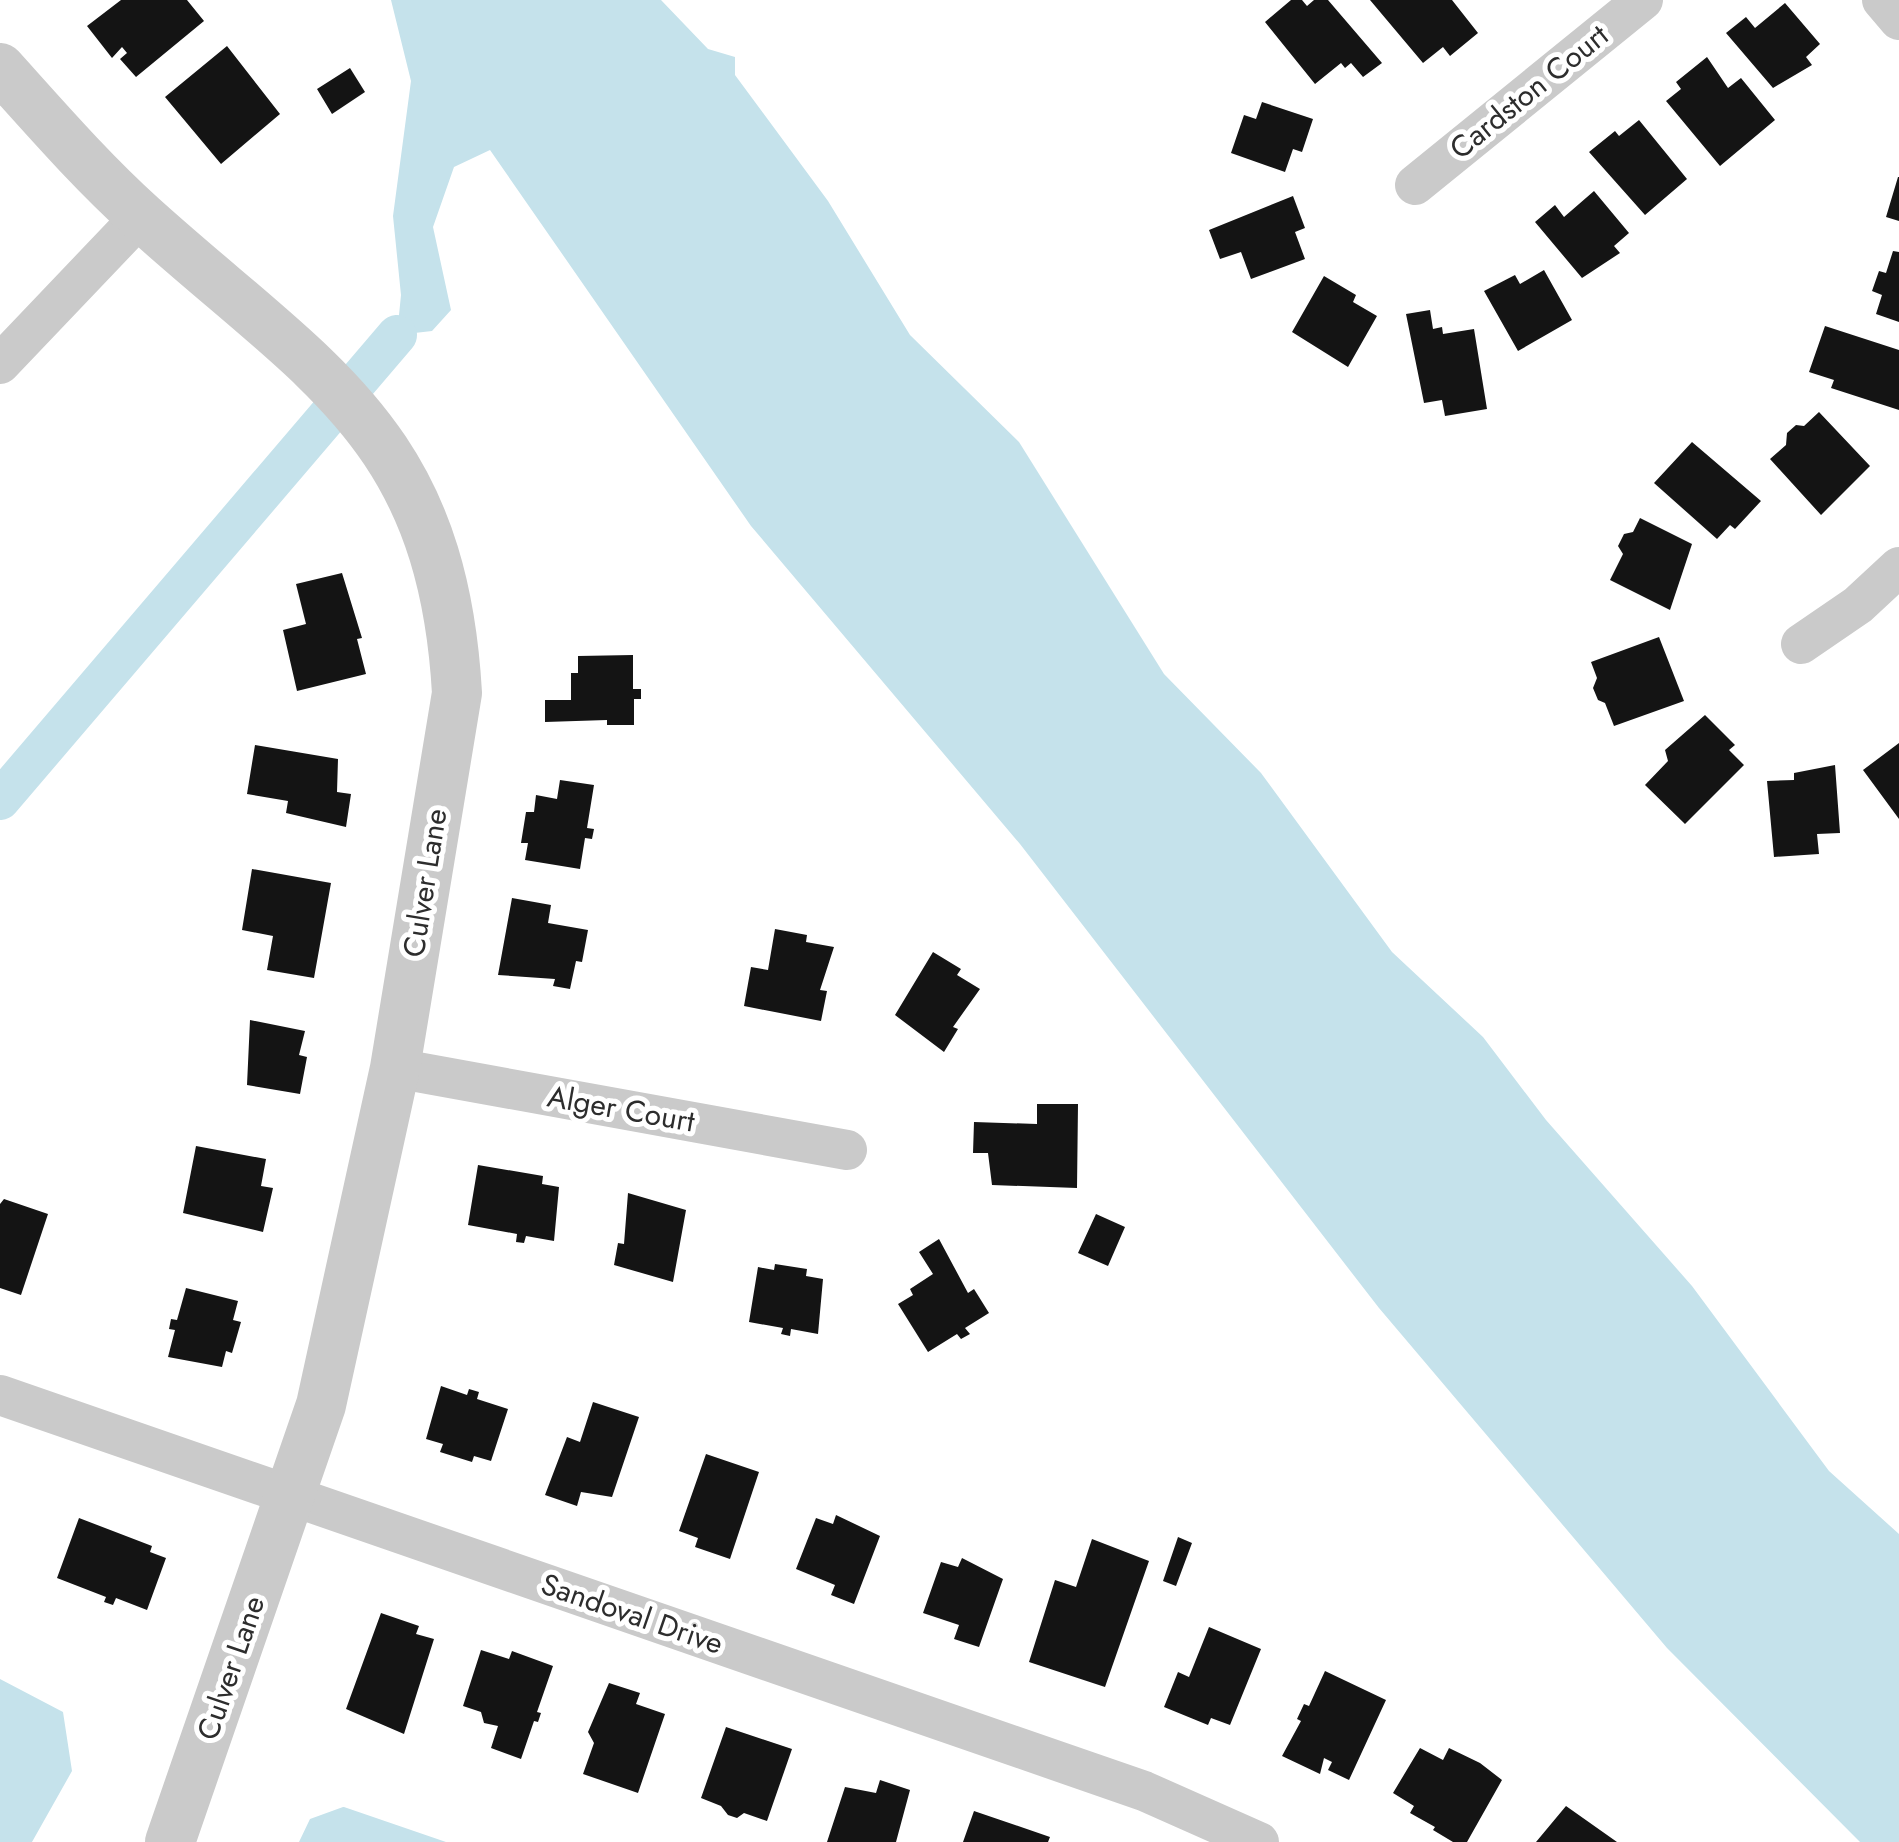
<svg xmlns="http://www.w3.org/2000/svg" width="1899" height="1842" viewBox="0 0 1899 1842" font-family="Jost,sans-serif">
  <rect width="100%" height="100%" fill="#fff"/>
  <path fill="#c5e2eb" d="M391,0H661L708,49L735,57V75L828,201L910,335L1019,442L1164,674L1261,773L1392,952L1483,1037L1546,1120L1692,1286L1829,1471L1899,1534V1842H1860L1667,1648L1379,1308L1020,844L751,526L490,150L454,167L433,227L451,310L432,331L397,335L401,295L393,216L411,81Z
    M0,1679L63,1712L72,1771L32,1842H0Z
    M343,1807H344L446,1842H299L310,1819Z"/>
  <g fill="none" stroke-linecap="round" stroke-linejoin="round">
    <path stroke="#c5e2eb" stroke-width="40" d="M0,800L397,335"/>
  </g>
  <path fill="#141414" d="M121,0H187L204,21L136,77L120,59L127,53L122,47L112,58L87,26Z
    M1291,0H1302L1307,6L1314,0H1328L1382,63L1363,77L1351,63L1345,68L1341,63L1315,84L1265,22Z
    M1370,0H1452L1478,33L1450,56L1443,47L1423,63Z
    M1785,3L1820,44L1806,57L1812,65L1773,88L1726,33L1746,17L1755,28Z
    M227,46L280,114L221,164L165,97Z
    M1707,57L1728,88L1741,78L1775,120L1720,166L1666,101L1681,89L1676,82Z
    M350,68L365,92L332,114L317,89Z
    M1262,102L1313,119L1302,152L1293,149L1285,172L1231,153L1244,115L1256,119Z
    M1639,120L1687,179L1645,215L1589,152L1615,131L1619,136Z
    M1898,177H1899V221L1886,217Z
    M1594,191L1629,233L1614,246L1620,253L1582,278L1535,222L1555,205L1564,217Z
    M1293,196L1305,228L1295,232L1305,259L1251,279L1241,252L1220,259L1209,230Z
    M1893,251L1899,252V322L1876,314L1882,295L1872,291L1879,271L1886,273Z
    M1544,270L1572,320L1518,351L1484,291L1515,275L1520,284Z
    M1324,276L1356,295L1353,302L1377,316L1348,367L1292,332Z
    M1430,310L1433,329L1442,327L1443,334L1474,329L1487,409L1445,416L1442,400L1424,403L1406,314Z
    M1825,326L1899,350V410L1831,388L1834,380L1809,372Z
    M1819,412L1870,466L1821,515L1770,459L1786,445L1787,433L1796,425L1804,426Z
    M1692,442L1761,501L1735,529L1730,525L1717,539L1654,483Z
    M1640,518L1692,544L1670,610L1610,580L1623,554L1618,546L1624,534L1633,532Z
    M342,573L362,638L357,639L366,674L297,691L283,630L306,624L296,584Z
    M1659,637L1684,701L1614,726L1605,703L1598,700L1593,688L1597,678L1591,662Z
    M633,655V689H641V699H634V725H607V720L545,722V700H571V673H578V656Z
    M1705,715L1735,745L1729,750L1744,765L1685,824L1645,785L1668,761L1665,750Z
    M1899,743V819L1863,770Z
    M255,745L338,759L337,792L351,794L346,827L286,813L288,801L247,794Z
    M1835,765L1840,833L1817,834L1819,854L1774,857L1767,781L1794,780V773Z
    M560,780L594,785L587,828L594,829L592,839L585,838L580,869L525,860L528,843H521L526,812H534L536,795L557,799Z
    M252,869L331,883L314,978L267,970L273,936L242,930Z
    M512,898L551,905L548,923L588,930L582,962L576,961L570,989L553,986L555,979L498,975Z
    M775,929L807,935L806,942L834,947L820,990L827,991L821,1021L744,1006L751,967L768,970Z
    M933,952L961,969L957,975L980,989L953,1027L958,1029L944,1052L895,1015Z
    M250,1020L305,1031L299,1055L307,1057L300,1094L247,1085Z
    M1037,1104H1078L1077,1188L992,1185L988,1153H973L974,1122L1037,1124Z
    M196,1146L266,1159L261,1186L273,1188L263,1232L183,1213Z
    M478,1165L543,1176L542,1184L559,1187L554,1241L526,1236L524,1243L516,1242L517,1234L468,1225Z
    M628,1193L686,1210L673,1282L614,1265L618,1243L624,1244Z
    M4,1199L48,1214L21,1295L0,1288V1204Z
    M1096,1214L1125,1227L1108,1266L1078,1253Z
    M939,1239L968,1293L974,1289L989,1313L965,1328L970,1334L961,1339L957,1334L928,1352L898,1304L913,1295L910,1289L933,1274L919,1252Z
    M775,1264L807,1269L806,1276L823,1279L818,1334L791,1329L790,1336L781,1334L783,1328L749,1322L758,1267L774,1270Z
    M186,1288L238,1301L233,1320L241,1322L232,1353L226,1351L222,1367L168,1357L175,1330L169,1329L171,1319L177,1320Z
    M441,1386L467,1395L469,1389L479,1392L477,1399L508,1409L491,1461L474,1456L472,1462L440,1452L443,1444L426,1439Z
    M593,1402L639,1417L612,1497L581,1492L577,1506L545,1495L567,1437L580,1442Z
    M706,1454L759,1472L730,1559L695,1547L698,1538L679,1531Z
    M836,1515L880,1536L854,1604L831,1595L835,1585L796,1569L816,1518L833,1524Z
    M79,1518L152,1546L150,1552L166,1558L147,1610L116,1598L113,1605L104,1602L106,1597L57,1578Z
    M1178,1537L1192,1543L1176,1586L1163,1581Z
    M1092,1539L1149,1561L1105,1687L1029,1662L1055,1580L1076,1587Z
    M962,1558L1003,1579L979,1647L954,1639L959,1625L923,1613L941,1562L958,1567Z
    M381,1613L419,1626L416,1634L434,1639L404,1734L346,1709Z
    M1209,1627L1261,1649L1230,1725L1211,1718L1208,1725L1164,1707L1178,1672L1189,1677Z
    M481,1650L509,1659L512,1651L553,1666L537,1712L541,1713L538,1722L534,1721L521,1759L491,1748L498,1726L484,1723L481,1712L463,1706Z
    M1325,1671L1386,1700L1349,1780L1328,1770L1332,1762L1324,1758L1320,1774L1282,1756L1301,1721L1297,1719L1304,1704L1309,1706Z
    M609,1683L640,1693L636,1704L665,1714L638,1793L583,1774L594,1743L588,1732Z
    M726,1727L792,1749L767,1821L744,1813L737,1818L728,1815L721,1806L701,1798Z
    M1420,1748L1443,1760L1449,1748L1480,1763L1502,1780L1467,1842H1453L1433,1830L1435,1827L1410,1813L1414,1806L1393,1793Z
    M880,1780L910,1790L896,1842H827L845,1787L876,1793Z
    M1566,1806L1617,1842H1536Z
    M974,1811L1050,1837L1048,1842H963Z"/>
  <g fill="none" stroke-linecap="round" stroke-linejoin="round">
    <path stroke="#cacaca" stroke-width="40" d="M1882,0L1899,20
      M1415,185L1643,0
      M0,364L141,216
      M1801,644L1858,605L1899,567
      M395,1068L847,1150
      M0,1395L1144,1791L1259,1842"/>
    <path stroke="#cacaca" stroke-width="50" d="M0,68C46,119 91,171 142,217C317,375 442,432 457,693L395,1068L321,1405L170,1842"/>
  </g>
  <g text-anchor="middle" stroke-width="10" stroke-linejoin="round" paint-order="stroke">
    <g font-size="30" fill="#2d2d2d" stroke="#fff">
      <text transform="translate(1529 92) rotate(-39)" y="10">Cardston Court</text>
      <text transform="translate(425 883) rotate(-81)" y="10">Culver Lane</text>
      <text transform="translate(621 1109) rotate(10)" y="10">Alger Court</text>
      <text transform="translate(632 1614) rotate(19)" y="10">Sandoval Drive</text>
      <text transform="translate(231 1668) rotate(-71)" y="10">Culver Lane</text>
    </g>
  </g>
</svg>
